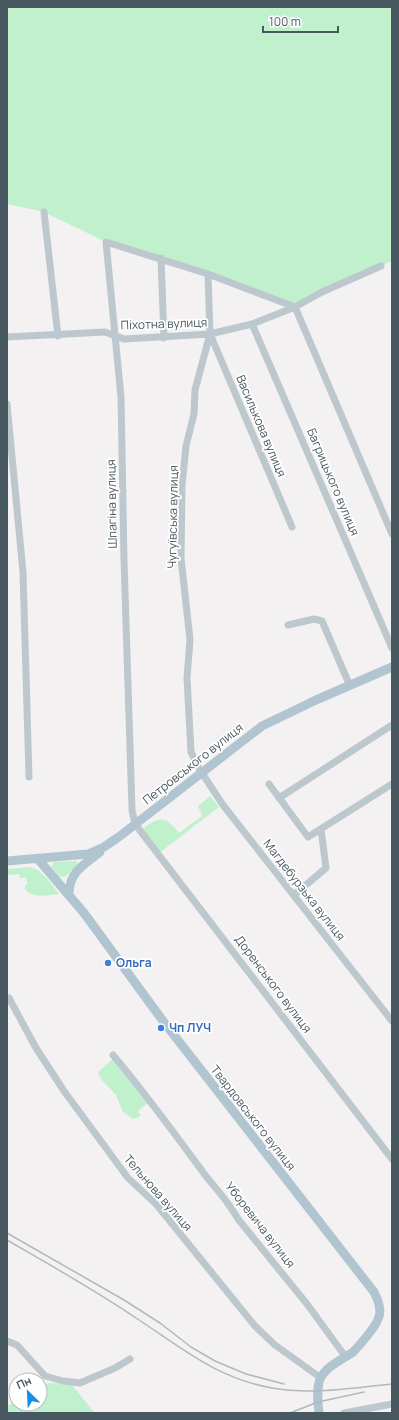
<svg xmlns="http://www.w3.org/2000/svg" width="399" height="1420" viewBox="0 0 399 1420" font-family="Manrope,sans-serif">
  <rect width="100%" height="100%" fill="#f4f1f2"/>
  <path fill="#c0f1cc" d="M7,7H392V261L322,292L295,307L106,242L44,212L7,204Z
    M210,796L219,807L158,854L141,830C159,816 165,815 179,833L202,816L198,806Z
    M76,861L78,863L77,867L64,877L59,876L51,866L54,862Z
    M30,867C44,871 50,883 59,894C48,895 32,899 25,889V885L28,884L25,877L19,878L20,874L7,875V869Z
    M115,1057L148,1103L138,1111L141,1116L133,1119L123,1112L116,1095L100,1078L98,1072Z
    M48,1383L71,1384L94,1412L7,1413V1406L16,1401V1404H40V1388Z"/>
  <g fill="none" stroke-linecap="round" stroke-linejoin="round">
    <path stroke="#bcc8ce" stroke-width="7" d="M44,212L58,336
      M161,258L164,338
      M208,274L210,334L195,390L194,414L186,446L182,486L181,558L190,640L187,678L191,752L198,767L223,805L392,1021
      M252,324L392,648
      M210,334L292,527
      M7,337L105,332L124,339L210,334L252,324L295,307L322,292L381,266
      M7,404L23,572L29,777
      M392,534L295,307L208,274L106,242L121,397L124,560L132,810L135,824L392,1159
      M288,625L314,619L322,621L350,686
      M269,784L308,837L392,784
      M279,798L392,725
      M294,895L326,868L321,829
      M9,998L36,1048L64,1091L128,1178L156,1204L255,1326L275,1345L321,1378
      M113,1055C146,1094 175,1134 205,1175C217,1190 229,1202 238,1219L307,1304L345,1356
      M7,1341L17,1345L45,1376L63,1381L80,1383L115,1368L130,1359
      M344,1413L392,1404"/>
    <path stroke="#b1c5d0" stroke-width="9" d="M38,859L84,913L163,1021L374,1292C384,1311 381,1319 367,1336C363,1341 358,1347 353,1352C342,1360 326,1366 320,1379C316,1390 318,1402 319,1413
      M7,861L88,854L104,847L120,836L262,726L316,700L392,667
      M69,893C70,871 84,865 100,852"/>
    <path stroke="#b3b8bc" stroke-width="1.5" d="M7,1233L124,1300L160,1323L191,1347L215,1361L246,1374L284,1384
      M7,1240C50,1265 95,1290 136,1318C182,1348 216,1378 272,1388C312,1395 352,1388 392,1384
      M290,1413L318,1402L364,1392"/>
  </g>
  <g fill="#3f7fe0" stroke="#fff" stroke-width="1.5">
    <circle cx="108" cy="963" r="4"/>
    <circle cx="161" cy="1028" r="4"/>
  </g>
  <g text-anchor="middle" stroke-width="3.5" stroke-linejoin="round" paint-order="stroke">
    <g font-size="12" fill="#485860" stroke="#fff">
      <text transform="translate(164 324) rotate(-2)" y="4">Піхотна вулиця</text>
      <text transform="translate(261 426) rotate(67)" y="4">Василькова вулиця</text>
      <text transform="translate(333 482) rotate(67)" y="4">Багрицького вулиця</text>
      <text transform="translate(112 504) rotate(-91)" y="4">Шпагіна вулиця</text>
      <text transform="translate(173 517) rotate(-89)" y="4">Чугуївська вулиця</text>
      <text transform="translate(193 764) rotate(-38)" y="4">Петровського вулиця</text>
      <text transform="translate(304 890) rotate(52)" y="4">Магдебурзька вулиця</text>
      <text transform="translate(273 984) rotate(53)" y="4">Доренського вулиця</text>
      <text transform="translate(253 1118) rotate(52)" y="4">Твардовського вулиця</text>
      <text transform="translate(158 1193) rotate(49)" y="4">Тельнова вулиця</text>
      <text transform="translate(260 1225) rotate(52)" y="4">Уборевича вулиця</text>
    </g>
    <g font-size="12" font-weight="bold" fill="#366cbe" stroke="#fff" text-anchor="start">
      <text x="116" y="967">Ольга</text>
      <text x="169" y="1032">Чп ЛУЧ</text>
    </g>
  </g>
  <rect width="399" height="1420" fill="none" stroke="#485860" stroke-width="16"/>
  <g transform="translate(28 1392) rotate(336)"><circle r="19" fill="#ffffff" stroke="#b6bcbf"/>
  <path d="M0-3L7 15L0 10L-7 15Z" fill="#148feb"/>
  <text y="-6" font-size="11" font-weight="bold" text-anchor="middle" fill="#485860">Пн</text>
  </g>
  <path d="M263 26v6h75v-6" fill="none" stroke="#485860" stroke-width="2"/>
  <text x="269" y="26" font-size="12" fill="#485860" stroke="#ffffff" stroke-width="3" paint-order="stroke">100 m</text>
</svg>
